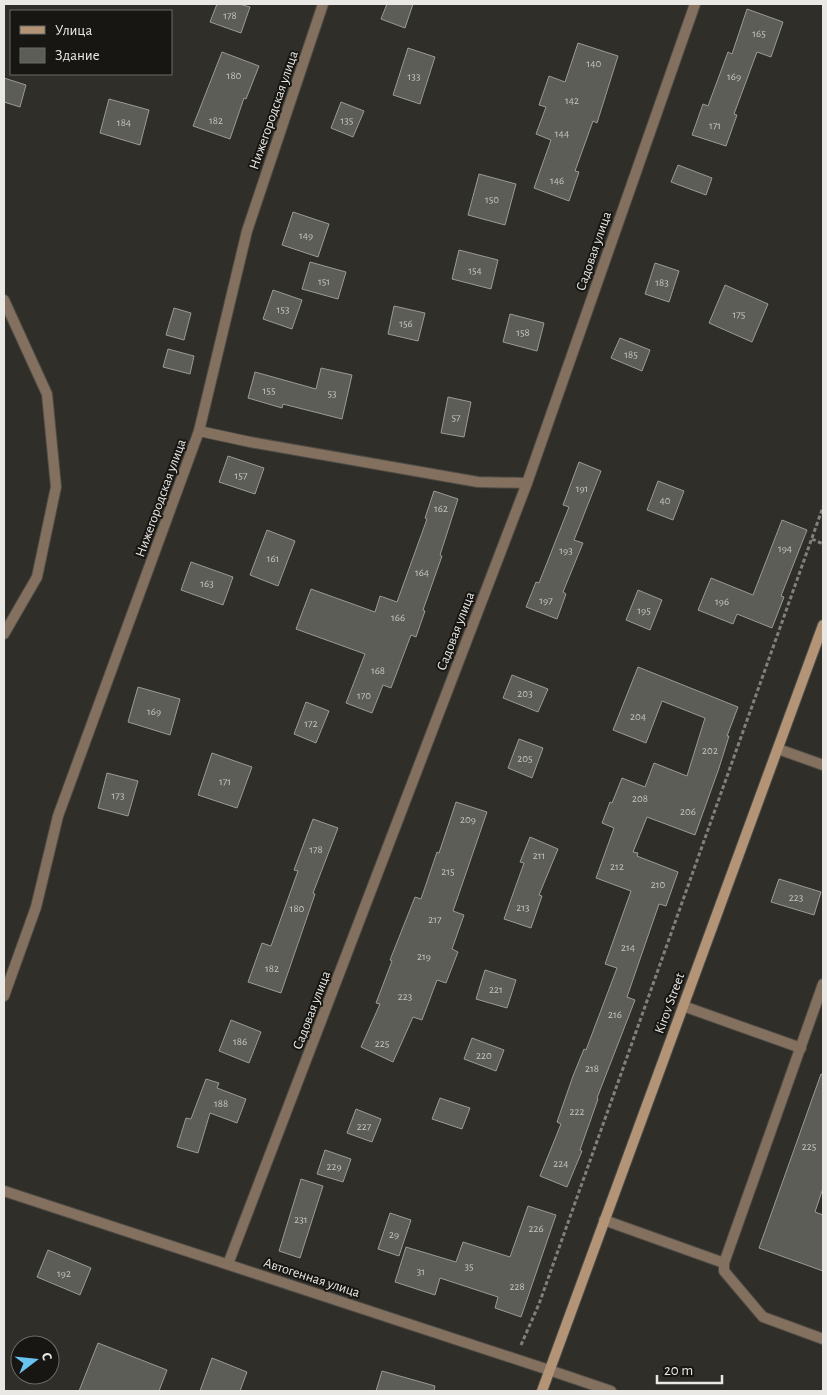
<svg xmlns="http://www.w3.org/2000/svg" width="827" height="1395" viewBox="0 0 827 1395" font-family="'Alegreya Sans',sans-serif">
  <rect width="100%" height="100%" fill="#302e28"/>
  <path fill="#5b5d56" stroke="#999c94" d="M217,4H239L250,7L241,33L210,22Z
    M387,4H413L405,28L381,19Z
    M747,9L783,22L771,57L757,52L734,114L737,115L726,146L692,135L703,104L708,106L728,52L732,54Z
    M578,43L618,56L597,123L593,121L575,171L579,172L569,201L534,188L551,140L536,134L546,107L539,105L549,76L565,82Z
    M408,48L435,57L420,104L393,95Z
    M222,52L259,66L246,99L244,98L230,139L193,126Z
    M4,78L26,85L20,107L4,102Z
    M109,99L149,110L140,145L100,133Z
    M341,102L364,111L353,137L331,128Z
    M678,165L712,178L706,195L671,182Z
    M479,174L516,184L505,225L468,215Z
    M293,212L329,224L318,257L282,245Z
    M459,250L498,260L491,289L452,279Z
    M310,262L346,272L338,299L302,289Z
    M655,263L679,271L669,302L645,294Z
    M725,285L768,304L752,342L709,323Z
    M273,290L302,300L292,329L263,319Z
    M394,306L425,313L418,341L388,334Z
    M174,308L191,313L184,340L166,335Z
    M510,314L544,323L537,351L503,342Z
    M620,338L650,350L642,371L611,358Z
    M168,349L194,356L190,374L163,367Z
    M321,368L352,375L342,419L283,404L282,408L248,398L255,372L316,389Z
    M448,397L471,402L464,437L441,433Z
    M228,456L264,468L255,494L219,482Z
    M579,462L601,471L574,540L583,543L563,592L566,594L557,619L526,607L536,582L539,583L569,507L563,505Z
    M658,481L684,491L673,520L647,510Z
    M434,491L458,499L440,555L442,556L423,610L425,611L416,637L411,635L391,688L383,685L372,713L346,703L365,654L296,629L311,589L375,612L380,596L397,602L427,519L425,518Z
    M782,520L807,530L781,596L784,597L772,628L737,614L733,624L698,610L711,578L753,595Z
    M267,530L295,541L278,586L250,575Z
    M191,562L233,577L223,605L181,590Z
    M638,590L662,600L650,630L626,620Z
    M638,667L738,707L727,736H729L719,768L695,835L647,817L633,852L638,853L637,856L678,872L666,906L659,904L627,997L635,1000L597,1098L598,1099L580,1150L582,1151L567,1187L540,1176L561,1124L557,1122L573,1076L584,1049L586,1050L617,968L605,964L631,891L596,878L614,828L602,823L610,802L612,803L622,778L645,787L654,763L687,776L705,718L662,701L646,743L613,730Z
    M512,675L548,689L538,712L503,698Z
    M138,687L180,699L170,735L128,722Z
    M306,702L329,711L316,743L294,734Z
    M519,739L543,748L532,778L508,768Z
    M212,753L252,767L237,808L198,795Z
    M107,773L138,781L128,816L98,808Z
    M456,802L487,812L453,911L464,915L452,949L458,952L446,983L437,980L422,1020L413,1017L393,1062L361,1047L380,1004L376,1003L392,961L390,960L415,897L421,899L437,852L439,853Z
    M313,819L338,828L313,893L315,894L281,993L248,982L262,943L271,946L298,871L294,870Z
    M530,837L558,849L539,895L542,896L531,928L504,919L524,863L520,862Z
    M779,879L821,892L814,915L771,902Z
    M485,970L516,980L507,1008L476,999Z
    M231,1020L261,1032L249,1063L219,1051Z
    M472,1038L504,1050L496,1071L464,1059Z
    M821,1074L823,1075V1188L815,1212L823,1215V1271L759,1248Z
    M206,1079L219,1083L217,1088L246,1099L237,1123L210,1113L198,1153L177,1147L186,1118L191,1119Z
    M440,1098L470,1108L462,1129L432,1119Z
    M356,1109L381,1119L372,1142L347,1133Z
    M325,1150L351,1159L343,1182L317,1174Z
    M301,1179L323,1186L300,1258L279,1251Z
    M528,1206L556,1215L521,1317L495,1308L498,1297L440,1278L435,1295L395,1282L406,1247L456,1262L463,1242L510,1257Z
    M390,1213L411,1220L399,1256L378,1249Z
    M48,1250L91,1268L80,1295L37,1277Z
    M98,1343L167,1370L159,1391H79Z
    M212,1358L247,1372L240,1391H200Z
    M382,1371L435,1386L434,1391H376Z"/>
  <g fill="none" stroke-linecap="round" stroke-linejoin="round">
    <g stroke="#4e4c46" stroke-width="12">
      <path id="service" d="M4,300L47,394L56,487L37,577L4,634
        M199,431L250,442L478,482L527,483
        M778,749L823,765
        M823,984L724,1263V1271L763,1317L823,1339
        M683,1006L801,1048
        M604,1220L724,1263"/>
    </g>
    <g stroke="#4e4c46" stroke-width="12">
      <path id="minor" d="M4,996L36,907L58,816L199,431L247,231L323,4
        M4,1191L549,1370
        M228,1264L527,483L695,4"/>
    </g>
    <g stroke="#4e4c46" stroke-width="12">
      <path id="tertiary" d="M549,1370L611,1391"/>
    </g>
    <g stroke="#4e4c46" stroke-width="12">
      <path id="secondary" d="M542,1391L823,625"/>
    </g>
    <path stroke="#82807b" stroke-width="3" stroke-dasharray="4 2.5" stroke-linecap="butt" d="M812,539L823,544
      M521,1345L539,1304L823,507"/>
    <use href="#service" stroke="#83705e" stroke-width="10"/>
    <use href="#minor" stroke="#83705e" stroke-width="10"/>
    <use href="#tertiary" stroke="#83705e" stroke-width="10"/>
    <use href="#secondary" stroke="#b39477" stroke-width="10"/>
  </g>
  <g text-anchor="middle" stroke-width="4" stroke-linejoin="round" paint-order="stroke">
    <g font-size="11" fill="#c6c5c0">
      <text x="230" y="19">178</text>
      <text x="759" y="37">165</text>
      <text x="594" y="67">140</text>
      <text x="234" y="79">180</text>
      <text x="414" y="80">133</text>
      <text x="734" y="80">169</text>
      <text x="572" y="104">142</text>
      <text x="216" y="124">182</text>
      <text x="347" y="124">135</text>
      <text x="124" y="126">184</text>
      <text x="715" y="129">171</text>
      <text x="562" y="137">144</text>
      <text x="557" y="184">146</text>
      <text x="492" y="203">150</text>
      <text x="306" y="239">149</text>
      <text x="475" y="274">154</text>
      <text x="324" y="285">151</text>
      <text x="662" y="286">183</text>
      <text x="283" y="313">153</text>
      <text x="739" y="318">175</text>
      <text x="406" y="327">156</text>
      <text x="523" y="336">158</text>
      <text x="631" y="358">185</text>
      <text x="269" y="394">155</text>
      <text x="332" y="397">53</text>
      <text x="456" y="421">57</text>
      <text x="241" y="479">157</text>
      <text x="582" y="492">191</text>
      <text x="665" y="504">40</text>
      <text x="441" y="512">162</text>
      <text x="785" y="552">194</text>
      <text x="566" y="554">193</text>
      <text x="273" y="562">161</text>
      <text x="422" y="576">164</text>
      <text x="207" y="587">163</text>
      <text x="546" y="604">197</text>
      <text x="722" y="605">196</text>
      <text x="644" y="614">195</text>
      <text x="398" y="621">166</text>
      <text x="378" y="674">168</text>
      <text x="525" y="697">203</text>
      <text x="364" y="699">170</text>
      <text x="154" y="715">169</text>
      <text x="638" y="720">204</text>
      <text x="311" y="727">172</text>
      <text x="710" y="754">202</text>
      <text x="525" y="762">205</text>
      <text x="225" y="785">171</text>
      <text x="118" y="799">173</text>
      <text x="640" y="802">208</text>
      <text x="688" y="815">206</text>
      <text x="468" y="823">209</text>
      <text x="316" y="853">178</text>
      <text x="539" y="859">211</text>
      <text x="617" y="870">212</text>
      <text x="448" y="875">215</text>
      <text x="658" y="888">210</text>
      <text x="796" y="901">223</text>
      <text x="523" y="911">213</text>
      <text x="297" y="912">180</text>
      <text x="435" y="923">217</text>
      <text x="628" y="951">214</text>
      <text x="424" y="960">219</text>
      <text x="272" y="972">182</text>
      <text x="496" y="993">221</text>
      <text x="405" y="1000">223</text>
      <text x="615" y="1018">216</text>
      <text x="240" y="1045">186</text>
      <text x="382" y="1047">225</text>
      <text x="484" y="1059">220</text>
      <text x="592" y="1072">218</text>
      <text x="221" y="1107">188</text>
      <text x="577" y="1115">222</text>
      <text x="364" y="1130">227</text>
      <text x="809" y="1150">225</text>
      <text x="561" y="1167">224</text>
      <text x="334" y="1170">229</text>
      <text x="301" y="1223">231</text>
      <text x="536" y="1232">226</text>
      <text x="394" y="1238">29</text>
      <text x="469" y="1270">35</text>
      <text x="421" y="1275">31</text>
      <text x="64" y="1277">192</text>
      <text x="517" y="1290">228</text>
    </g>
    <g font-size="14" fill="#e9e8e4" stroke="#171613">
      <text transform="translate(273 110) rotate(-71)" y="5">Нижегородская улица</text>
      <text transform="translate(593 251) rotate(-71)" y="5">Садовая улица</text>
      <text transform="translate(160 498) rotate(-70)" y="5">Нижегородская улица</text>
      <text transform="translate(455 631) rotate(-69)" y="5">Садовая улица</text>
      <text transform="translate(669 1003) rotate(-70)" y="5">Kirov Street</text>
      <text transform="translate(311 1010) rotate(-69)" y="5">Садовая улица</text>
      <text transform="translate(312 1277) rotate(18)" y="5">Автогенная улица</text>
    </g>
  </g>
  <rect width="827" height="1395" fill="none" stroke="#e9e8e4" stroke-width="10"/>
  <rect x="10" y="10" width="162" height="65" fill="#171613" stroke="#6b6a67"/>
  <rect x="20" y="26" width="25" height="8" fill="#b39477" stroke="#6b6a67"/>
  <text x="55" y="35" font-size="15" fill="#e9e8e4">Улица</text>
  <rect x="20" y="48" width="25" height="15" fill="#5b5d56" stroke="#6b6a67"/>
  <text x="55" y="60" font-size="15" fill="#e9e8e4">Здание</text>
  <g transform="translate(35 1360) rotate(74)"><circle r="24" fill="#171613" stroke="#6b6a67"/>
  <path d="M0-4L9 19L0 12L-9 19Z" fill="#69c3f1"/>
  <text y="-8" font-size="14" font-weight="bold" text-anchor="middle" fill="#e9e8e4">С</text>
  </g>
  <path d="M657 1375v8h65v-8" fill="none" stroke="#e9e8e4" stroke-width="2.5"/>
  <text x="664" y="1375" font-size="15" fill="#e9e8e4" stroke="#171613" stroke-width="4" paint-order="stroke">20 m</text>
</svg>
